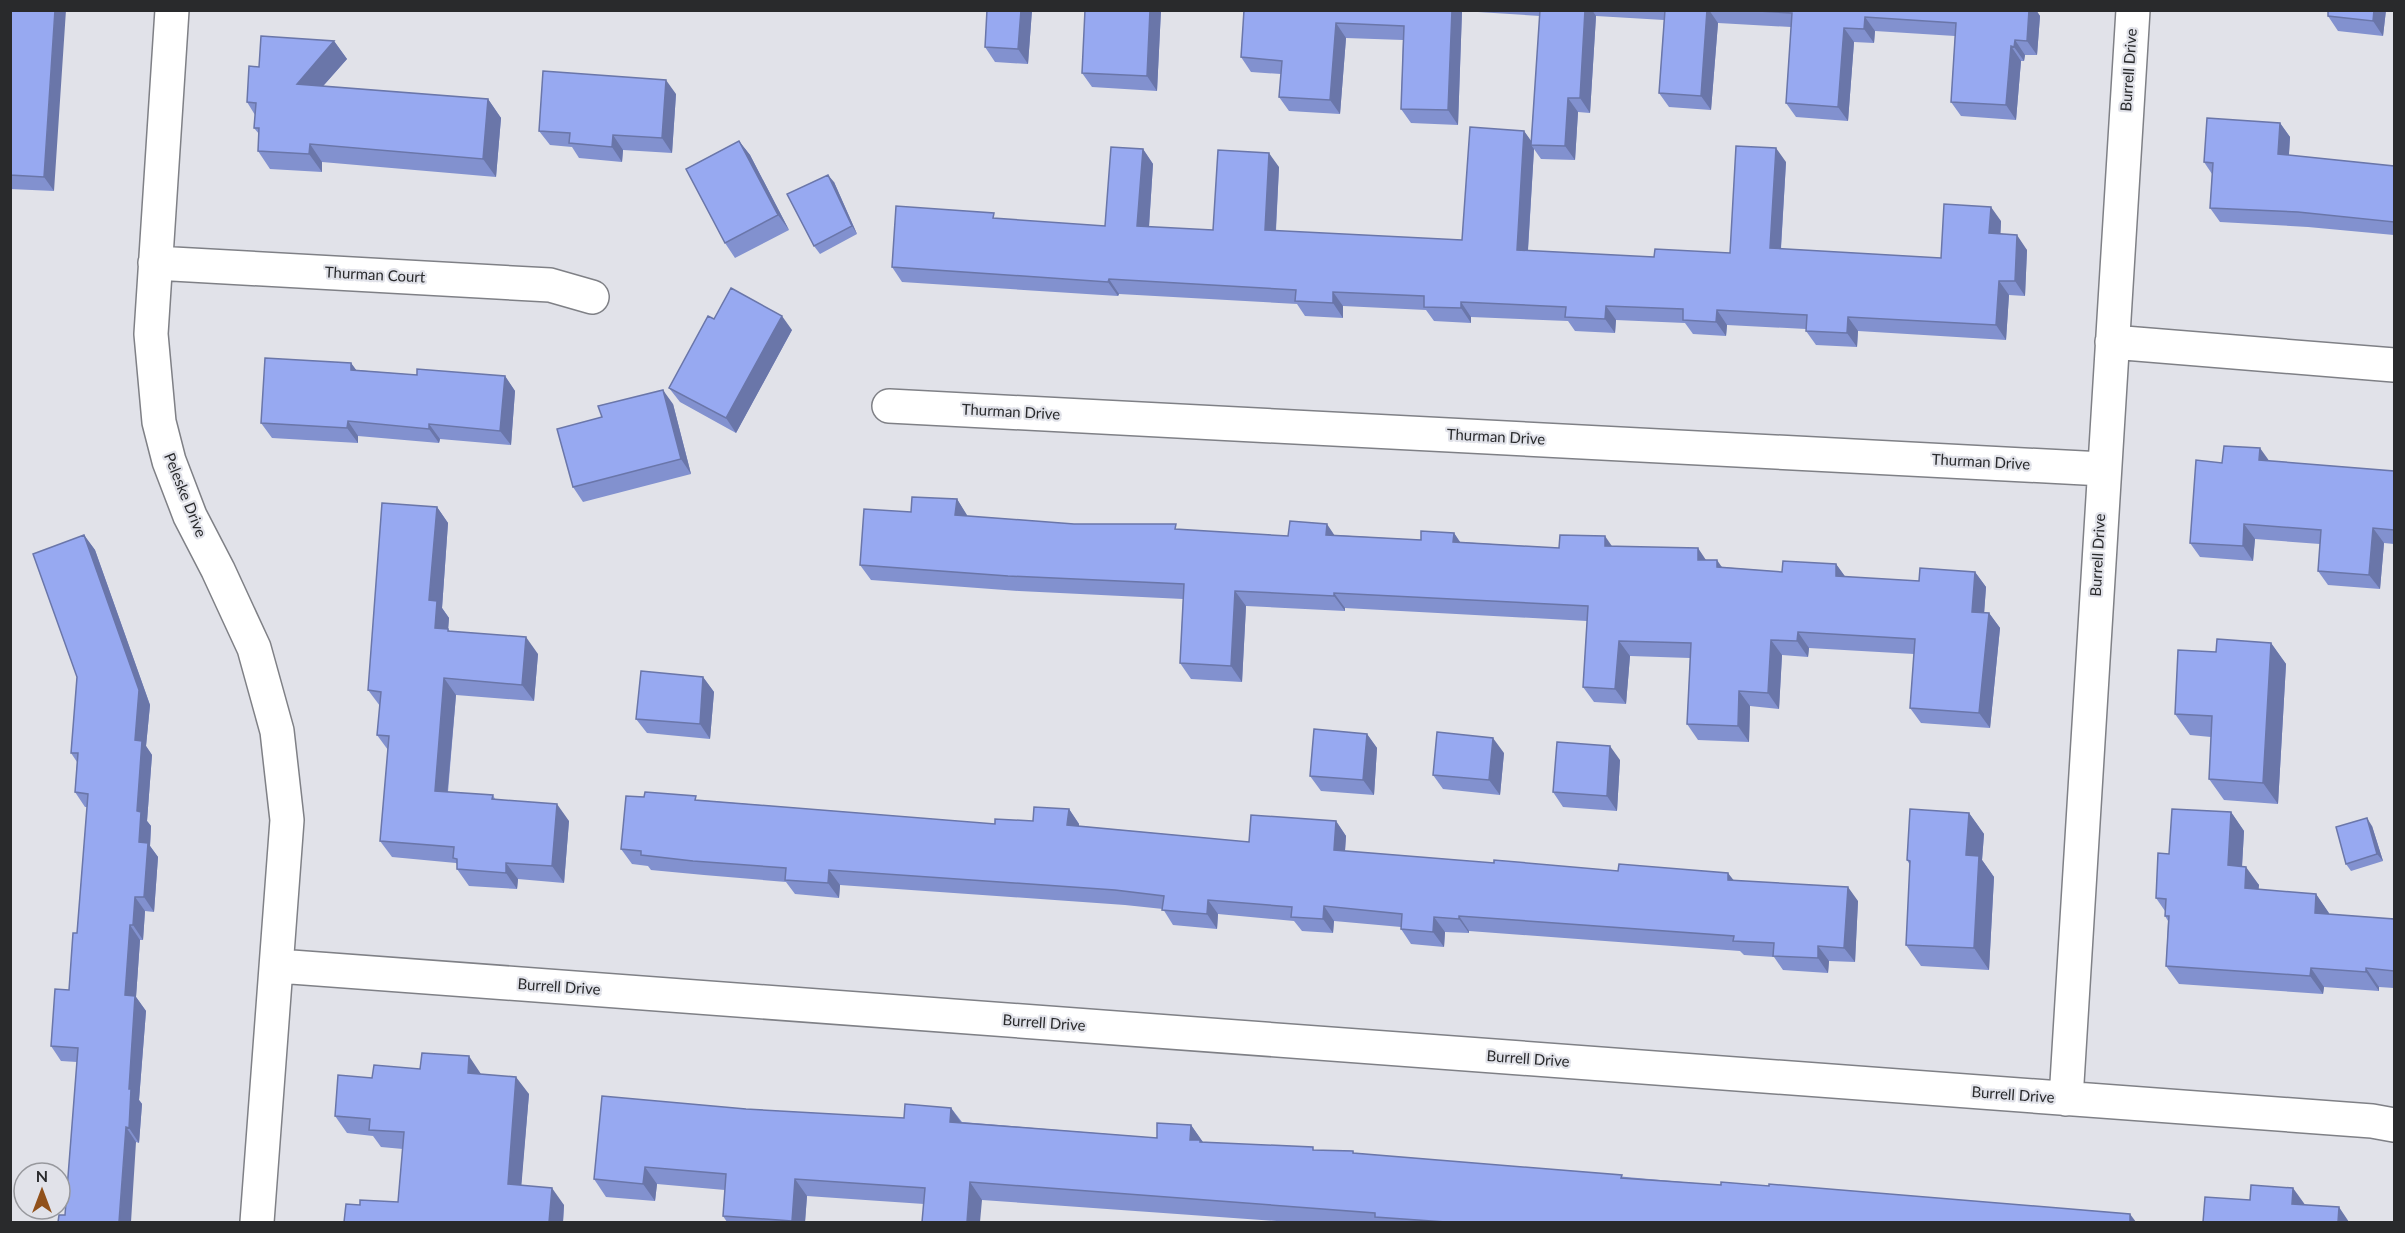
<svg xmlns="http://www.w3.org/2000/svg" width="2405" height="1233" viewBox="0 0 2405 1233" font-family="Lato,sans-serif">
  <rect width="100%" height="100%" fill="#e1e2e9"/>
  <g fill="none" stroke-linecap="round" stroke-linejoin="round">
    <g stroke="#7f8086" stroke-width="36">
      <path id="minor" d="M172,10L151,334L159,422L169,461L190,516L218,570L254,648L277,731L287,820L257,1222
        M155,263L550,285L592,297
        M2112,342L2394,365
        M889,406L2103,469
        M278,966L2372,1121L2394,1125
        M2066,1099L2133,10"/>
    </g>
    <use href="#minor" stroke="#fff" stroke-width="33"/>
  </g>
  <path fill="#8291cf" d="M10,10L54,191L10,189Z
    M987,10H1032L1028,64L995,62L985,47Z
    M1161,10L1157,91L1092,87L1082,73Z
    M1244,10H2036L2040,16L2037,55H2025L2024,61H2021L2016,120L1961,116L1951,102L1955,36L1875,31L1874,43L1854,42L1848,121L1796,117L1786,103L1791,27L1718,23L1711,110L1669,107L1659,93L1664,20L1596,16L1590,113L1578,112L1575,160L1541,159L1534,149L1528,251L1654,257L1730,253L1786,162L1781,249L1941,258L2001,221L2000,234L2027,250L2025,296L2009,295L2006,340L1858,331L1857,347L1816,345L1806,331V329L1727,325L1726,336L1693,334L1685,323L1616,320L1615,333L1575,331L1568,321L1471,317V323L1434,321L1426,310L1343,306V318L1305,316L1297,304L1119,294L1118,296L902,282L892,267L998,219L1105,226L1143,149L1153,164L1149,227L1213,230L1279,167L1276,231L1462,240L1524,131L1531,141L1540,16L1462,11L1458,125L1411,123L1401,109L1403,40L1346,38L1340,114L1289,111L1279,97L1281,74L1251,72L1241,57Z
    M2386,10L2383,36L2338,31L2328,16Z
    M334,41L347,59L323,86L488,99L501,118L496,177L322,162V172L270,169L258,151L259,134L254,128L255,115L247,102L259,67Z
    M676,94L672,153L623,150L622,162L579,158L572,147L550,145L539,131Z
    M2280,123L2290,137L2289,155L2394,166V235L2308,227L2220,222L2210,208L2212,174L2204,162Z
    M739,141L750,155L789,230L735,258L725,243Z
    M834,182L857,234L820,254L814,246Z
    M714,319L792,330L736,433L680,402L669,388Z
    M351,363L356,370L417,375L505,376L515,391L511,445L440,439L439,443L358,436V443L272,438L261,423Z
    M673,404L691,474L583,502L573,487Z
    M2269,461L2394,471V544L2384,543L2380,589L2328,585L2318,571L2320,544L2255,539L2253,561L2200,557L2190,543Z
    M957,499L967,516L1074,524L1288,536L1335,535L1421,540L1454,533L1460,542L1559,548L1612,546L1706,560L1722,567L1782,572L1836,564L1845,577L1919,581L1975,572L1986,587L1984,613H1989L2000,628L1990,728L1921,723L1910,708L1914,654L1809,648L1808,657L1782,655L1779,709L1750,706L1749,742L1698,740L1687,724L1690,658L1630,656L1626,704L1594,702L1583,687L1587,621L1345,608V611L1246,606L1242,682L1191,679L1180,663L1183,599L1019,591L871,580L860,565L911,512Z
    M437,507L448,523L442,608L449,618L448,629L450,631L538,654L534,701L456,695L448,792L493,795L495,799L569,821L564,883L518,879L517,889L469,886L457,869V864L456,863L392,857L380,841L388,750L377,735L380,706L368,690Z
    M84,535L95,550L150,705L146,746L152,755L147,821L151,826L150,846L158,857L154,912L145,911L143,940H140L136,997L146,1011L139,1100L142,1104L139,1143L136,1142L65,1215L77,1062L61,1061L51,1046L69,990L77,933L87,807H85L75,792L77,762L71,753L77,677Z
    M2271,643L2286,664L2278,804L2224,800L2209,779L2211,737L2190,735L2175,714L2216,652Z
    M703,677L714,692L710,739L647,733L636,719Z
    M1367,734L1377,748L1374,795L1321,791L1310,776Z
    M1504,753L1500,795L1443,789L1433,775Z
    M1620,760L1617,811L1563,807L1553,792Z
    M698,800L995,824L1033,821L1069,809L1079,824V826L1249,842L1336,821L1346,836L1345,851L1494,863L1618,871L1734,880L1858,901L1855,962L1829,961L1828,973L1783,970L1774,957L1744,955L1740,951L1469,931V933L1445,932L1444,947L1411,944L1401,929V927L1334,921L1333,933L1302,931L1294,921L1218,914L1217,929L1173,925L1163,909L1125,905L840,885L839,898L795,894L786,882L704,875L651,870L648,866L632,864L621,849Z
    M2231,812L2244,831L2242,866L2259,885L2258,890L2316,894L2329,914L2394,919V988L2379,987V991L2324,987L2323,994L2179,984L2166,966L2168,921L2165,916V911L2156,898L2169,854Z
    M1969,813L1984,834L1982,860L1994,877L1989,970L1921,966L1906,945L1910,865L1907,860Z
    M2372,826L2383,861L2351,871L2346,864Z
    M481,1074L529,1094L521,1185L564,1205L563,1222H344L360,1205L398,1202L403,1149L381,1147L373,1136L347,1133L335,1116L372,1078Z
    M951,1108L962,1122L1157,1138L1191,1125L1203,1143L1315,1150L1353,1151L1354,1153L2136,1222H1290L982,1200L924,1204L807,1196L805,1222H727L723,1216L725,1190L657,1184L655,1201L606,1197L594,1179L746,1109L904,1118Z"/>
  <path fill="#6a76a9" d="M55,10H66L54,191L44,177Z
    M1021,10H1032L1028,64L1018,49Z
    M1150,10H1161L1157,91L1147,76Z
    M1452,10L1462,11L1458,125L1448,110Z
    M1585,10H1592L1596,16L1590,113L1580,98Z
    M1707,10H1709L1718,23L1711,110L1701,96Z
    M2029,10H2036L2040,16L2037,55L2027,41Z
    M2374,10H2386L2383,36L2373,21Z
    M1865,17L1875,31L1874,43L1864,29Z
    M1336,23L1346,38L1340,114L1330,100Z
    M1844,28L1854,42L1848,121L1838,107Z
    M2015,40L2025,55L2024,61L2014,47Z
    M334,41L347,59L309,102L297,84Z
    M2011,46L2021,61L2016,120L2006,105Z
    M666,80L676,94L672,153L662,138Z
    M1568,98L1578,112L1575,160L1565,146Z
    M488,99L501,118L496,177L483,159Z
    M2280,123L2290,137L2288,168L2278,154Z
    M1524,131L1534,145H1531L1534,149L1527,264L1517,250Z
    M613,135L623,150L622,162L612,147Z
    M739,141L750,155L789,230L778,215Z
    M310,144L322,162V172L309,154Z
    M1776,148L1786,162L1780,262L1770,248Z
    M1143,149L1153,164L1148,241L1137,226Z
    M1269,153L1279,167L1275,244L1265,230Z
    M828,175L834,182L857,234L852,226Z
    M1991,207L2001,221L2000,247L1989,233Z
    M2017,235L2027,250L2025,296L2015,281Z
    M1109,279L1119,294L1118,296L1108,282Z
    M1999,281L2009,295L2006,340L1996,325Z
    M1333,292L1343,306V318L1333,303Z
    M1461,302L1471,317V323L1461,308Z
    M1606,306L1616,320L1615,333L1605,319Z
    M1717,310L1727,325L1726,336L1716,322Z
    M782,316L792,330L736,433L726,418Z
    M1848,317L1858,331L1857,347L1847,333Z
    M351,363L362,378L351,370Z
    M505,376L515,391L511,445L500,431Z
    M663,390L673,404L691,474L681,459Z
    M348,421L358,436V443L347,428Z
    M429,424L440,439L439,443L429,429Z
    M2260,448L2270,462L2259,460Z
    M957,499L967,515L966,530L955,515Z
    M437,507L448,523L442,608L449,618L447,644L435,628L429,600Z
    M1327,524L1337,539L1326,535Z
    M2244,524L2255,539L2253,561L2243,546Z
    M2373,528L2384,543L2380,589L2369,575Z
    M1454,533L1464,548L1453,542Z
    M84,535L95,550L150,705L146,746L152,755L147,821L151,826L150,846L158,857L154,912L144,897L137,811L135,740Z
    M1605,536L1616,552L1605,546Z
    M1698,548L1708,563L1698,560Z
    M1717,560L1728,576L1717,567Z
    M1836,564L1847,579L1836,576Z
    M1975,572L1986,587L1983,628L1972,612Z
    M1235,591L1246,606L1242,682L1231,666Z
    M1334,593L1345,608V611L1334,596Z
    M1989,613L2000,628L1990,728L1979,713Z
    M1798,632L1809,648L1808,657L1797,641Z
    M526,637L538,654L534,701L522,685Z
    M1771,640L1782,655L1779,709L1768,693Z
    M1619,641L1630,656L1626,704L1615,689Z
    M2271,643L2286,664L2278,804L2263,783Z
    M703,677L714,692L710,739L700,724Z
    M444,678L456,695L446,808L435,791Z
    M1739,691L1750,706L1749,742L1738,726Z
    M1367,734L1377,748L1374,795L1363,780Z
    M1493,738L1504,753L1500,795L1489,780Z
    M1610,746L1620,760L1617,811L1607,796Z
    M557,804L569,821L564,883L552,866Z
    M1069,809L1079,824L1078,840L1067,825Z
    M2231,812L2244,831L2241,884L2228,865Z
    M1969,813L1984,834L1982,860L1994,877L1989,970L1974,948L1966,855Z
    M2367,818L2372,826L2383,861L2377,854Z
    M1336,821L1346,836L1344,864L1334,850Z
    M506,863L518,879L517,889L506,873Z
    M2246,867L2259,885L2257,907L2245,888Z
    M829,870L840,885L839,898L828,883Z
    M1728,873L1739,887L1728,880Z
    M1848,887L1858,901L1855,962L1844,948Z
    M2316,894L2329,913L2328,931L2315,913Z
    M135,897L145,911L143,940L133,925Z
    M1208,900L1218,914L1217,929L1207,914Z
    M1324,906L1334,921L1333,933L1323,919Z
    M1459,916L1469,931V933L1459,919Z
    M1434,917L1445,932L1444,947L1433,932Z
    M130,925L140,940L136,997L146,1011L139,1100L142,1104L139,1143L129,1128V1089L125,995Z
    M1818,946L1829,961L1828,973L1818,958Z
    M2311,968L2324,987L2323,994L2310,976Z
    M2366,968L2379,987V991L2366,972Z
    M469,1056L481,1074L468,1073Z
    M516,1077L529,1094L520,1202L508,1184Z
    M951,1108L963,1125L950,1122Z
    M1191,1125L1203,1142V1145L1190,1140Z
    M126,1127L136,1142L131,1222H119Z
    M645,1167L657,1184L655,1201L643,1184Z
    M795,1179L807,1196L805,1222H793L792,1221Z
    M970,1182L982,1200L980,1222H967Z
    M552,1188L564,1205L563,1222H549Z
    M2293,1188L2306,1206L2292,1204Z
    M2339,1207L2349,1222H2338Z
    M2130,1214L2136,1222H2130Z"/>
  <path fill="#97a9f1" stroke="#6a76a9" stroke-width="1.5" d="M10,10H55L44,177L10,175Z
    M987,10H1021L1018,49L985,47Z
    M1085,10H1150L1147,76L1082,73Z
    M1244,10H1452L1448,110L1401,109L1404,26L1336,23L1330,100L1279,97L1282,61L1241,57Z
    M1540,10H1585L1580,98H1568L1565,146L1531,145Z
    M1665,10H1707L1701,96L1659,93Z
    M1740,10H2029L2027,41L2015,40L2014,47L2011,46L2006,105L1951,102L1956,23L1865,17L1864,29L1844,28L1838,107L1786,103L1792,13Z
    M2328,10H2374L2373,21L2328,16Z
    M261,36L334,41L297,84L488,99L483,159L310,144L309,154L258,151L259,128H254L256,103L247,102L249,66L259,67Z
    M543,71L666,80L662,138L613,135L612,147L569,143L570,133L539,131Z
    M2207,118L2280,123L2278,154L2394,166V222L2298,212L2210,208L2213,163L2204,162Z
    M1470,127L1524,131L1517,250L1654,257L1655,249L1730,253L1736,146L1776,148L1770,248L1941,258L1944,204L1991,207L1989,233L2017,235L2015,281H1999L1996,325L1848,317L1847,333L1806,331L1807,315L1717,310L1716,322L1683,320V309L1606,306L1605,319L1565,317L1566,307L1461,302V308L1424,307V296L1333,292V303L1295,301L1296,290L1109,279L1108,282L892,267L896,206L994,213L993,218L1105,226L1111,147L1143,149L1137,226L1213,230L1218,150L1269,153L1265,230L1462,240Z
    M739,141L778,215L725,243L686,169Z
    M828,175L852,226L814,246L787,194Z
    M731,288L782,316L726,418L669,388L708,316L714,319Z
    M265,358L351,363V370L417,375V369L505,376L500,431L429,424V429L348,421L347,428L261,423Z
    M663,390L681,459L573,487L557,429L602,417L598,406Z
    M2224,446L2260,448L2259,460L2394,471V530L2373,528L2369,575L2318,571L2321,530L2244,524L2243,546L2190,543L2196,460L2222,463Z
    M912,497L957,499L955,515L1074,524H1176L1175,529L1288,536L1290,521L1327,524L1326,535L1421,540V531L1454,533L1453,542L1559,548L1560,535L1605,536V546L1698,548V560H1717V567L1782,572L1783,561L1836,564V576L1919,581L1920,568L1975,572L1972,612L1989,613L1979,713L1910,708L1915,639L1798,632L1797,641L1771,640L1768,693L1739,691L1738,726L1687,724L1691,643L1619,641L1615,689L1583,687L1588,606L1334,593V596L1235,591L1231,666L1180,663L1184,584L1008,576L860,565L864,509L911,512Z
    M382,503L437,507L429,600L437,601L435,628L448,629V631L526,637L522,685L444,678L435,791L493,795L492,799L557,804L552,866L506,863V873L457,869V859L453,858L454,847L380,841L389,736L377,735L381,692L368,690Z
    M84,535L139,690L135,740L142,741L137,811L141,812L139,842L148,843L144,897H135L133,925H130L125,995L135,996L129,1089H131L129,1128L126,1127L119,1222H58L59,1215H65L78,1048L51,1046L55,989L69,990L73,933H77L88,794L75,792L78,753H71L77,677L33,554Z
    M2217,639L2271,643L2263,783L2209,779L2212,716L2175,714L2178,650L2216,652Z
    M641,671L703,677L700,724L636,719Z
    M1314,729L1367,734L1363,780L1310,776Z
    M1437,732L1493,738L1489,780L1433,775Z
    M1557,742L1610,746L1607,796L1553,792Z
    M645,792L696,796L695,800L995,824V819L1033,821L1034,807L1069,809L1067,825L1249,842L1251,815L1336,821L1334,850L1494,863V860L1618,871L1619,864L1728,873V880L1848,887L1844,948L1818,946V958L1773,956L1774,943L1733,941L1734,936L1459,916V919L1434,917L1433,932L1401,929L1402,914L1324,906L1323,919L1291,917L1292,907L1208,900L1207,914L1162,910L1164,896L1115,890L829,870L828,883L785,880L786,868L693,861L641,855V851L621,849L626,796L644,797Z
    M1910,809L1969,813L1966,855L1979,856L1974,948L1906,945L1910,861L1907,860Z
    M2172,809L2231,812L2228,865L2246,867L2245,888L2316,894L2315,913L2394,919V971L2366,968V972L2311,968L2310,976L2166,966L2169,916H2165L2166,899L2156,898L2158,853L2169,854Z
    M2367,818L2377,854L2346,864L2336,827Z
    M422,1053L469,1056L468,1073L516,1077L508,1184L552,1188L549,1222H344L346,1204L360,1205V1200L398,1202L404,1132L369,1130L370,1119L335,1116L338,1075L372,1078L374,1065L420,1069Z
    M602,1096L746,1109L904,1118L905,1104L951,1108L950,1122L1157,1138V1123L1191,1125L1190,1140H1200V1142L1313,1147V1150L1353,1151V1153L1622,1175L1621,1178L1721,1185V1182L1769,1186V1184L2130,1214V1222H1446L1375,1217V1213L970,1182L967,1222H922L925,1188L795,1179L792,1221L723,1216L726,1174L645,1167L643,1184L594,1179Z
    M2251,1185L2293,1188L2292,1204L2339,1207L2338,1222H2203L2205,1197L2250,1200Z"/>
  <g text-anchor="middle" stroke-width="4.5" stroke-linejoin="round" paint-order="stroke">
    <g font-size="15" fill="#292a2c" stroke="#e1e2e9">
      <text transform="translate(2129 70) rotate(-86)" y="5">Burrell Drive</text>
      <text transform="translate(375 275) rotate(3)" y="5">Thurman Court</text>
      <text transform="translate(1011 412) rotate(3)" y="5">Thurman Drive</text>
      <text transform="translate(1496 437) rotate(3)" y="5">Thurman Drive</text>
      <text transform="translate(1981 462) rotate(3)" y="5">Thurman Drive</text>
      <text transform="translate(185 495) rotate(68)" y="5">Peleske Drive</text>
      <text transform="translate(2098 555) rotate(-87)" y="5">Burrell Drive</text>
      <text transform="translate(559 987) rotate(4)" y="5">Burrell Drive</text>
      <text transform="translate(1044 1023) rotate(4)" y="5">Burrell Drive</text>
      <text transform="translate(1528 1059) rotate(4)" y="5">Burrell Drive</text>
      <text transform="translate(2013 1095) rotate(4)" y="5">Burrell Drive</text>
    </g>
  </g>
  <rect width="2405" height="1233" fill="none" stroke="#292a2c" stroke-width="24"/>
  <g transform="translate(42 1191)"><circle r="28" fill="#e1e2e9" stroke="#97989d" stroke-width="1.5"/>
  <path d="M0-4.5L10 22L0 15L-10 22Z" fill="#91511b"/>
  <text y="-9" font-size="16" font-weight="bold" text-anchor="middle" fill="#292a2c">N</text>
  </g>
</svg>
